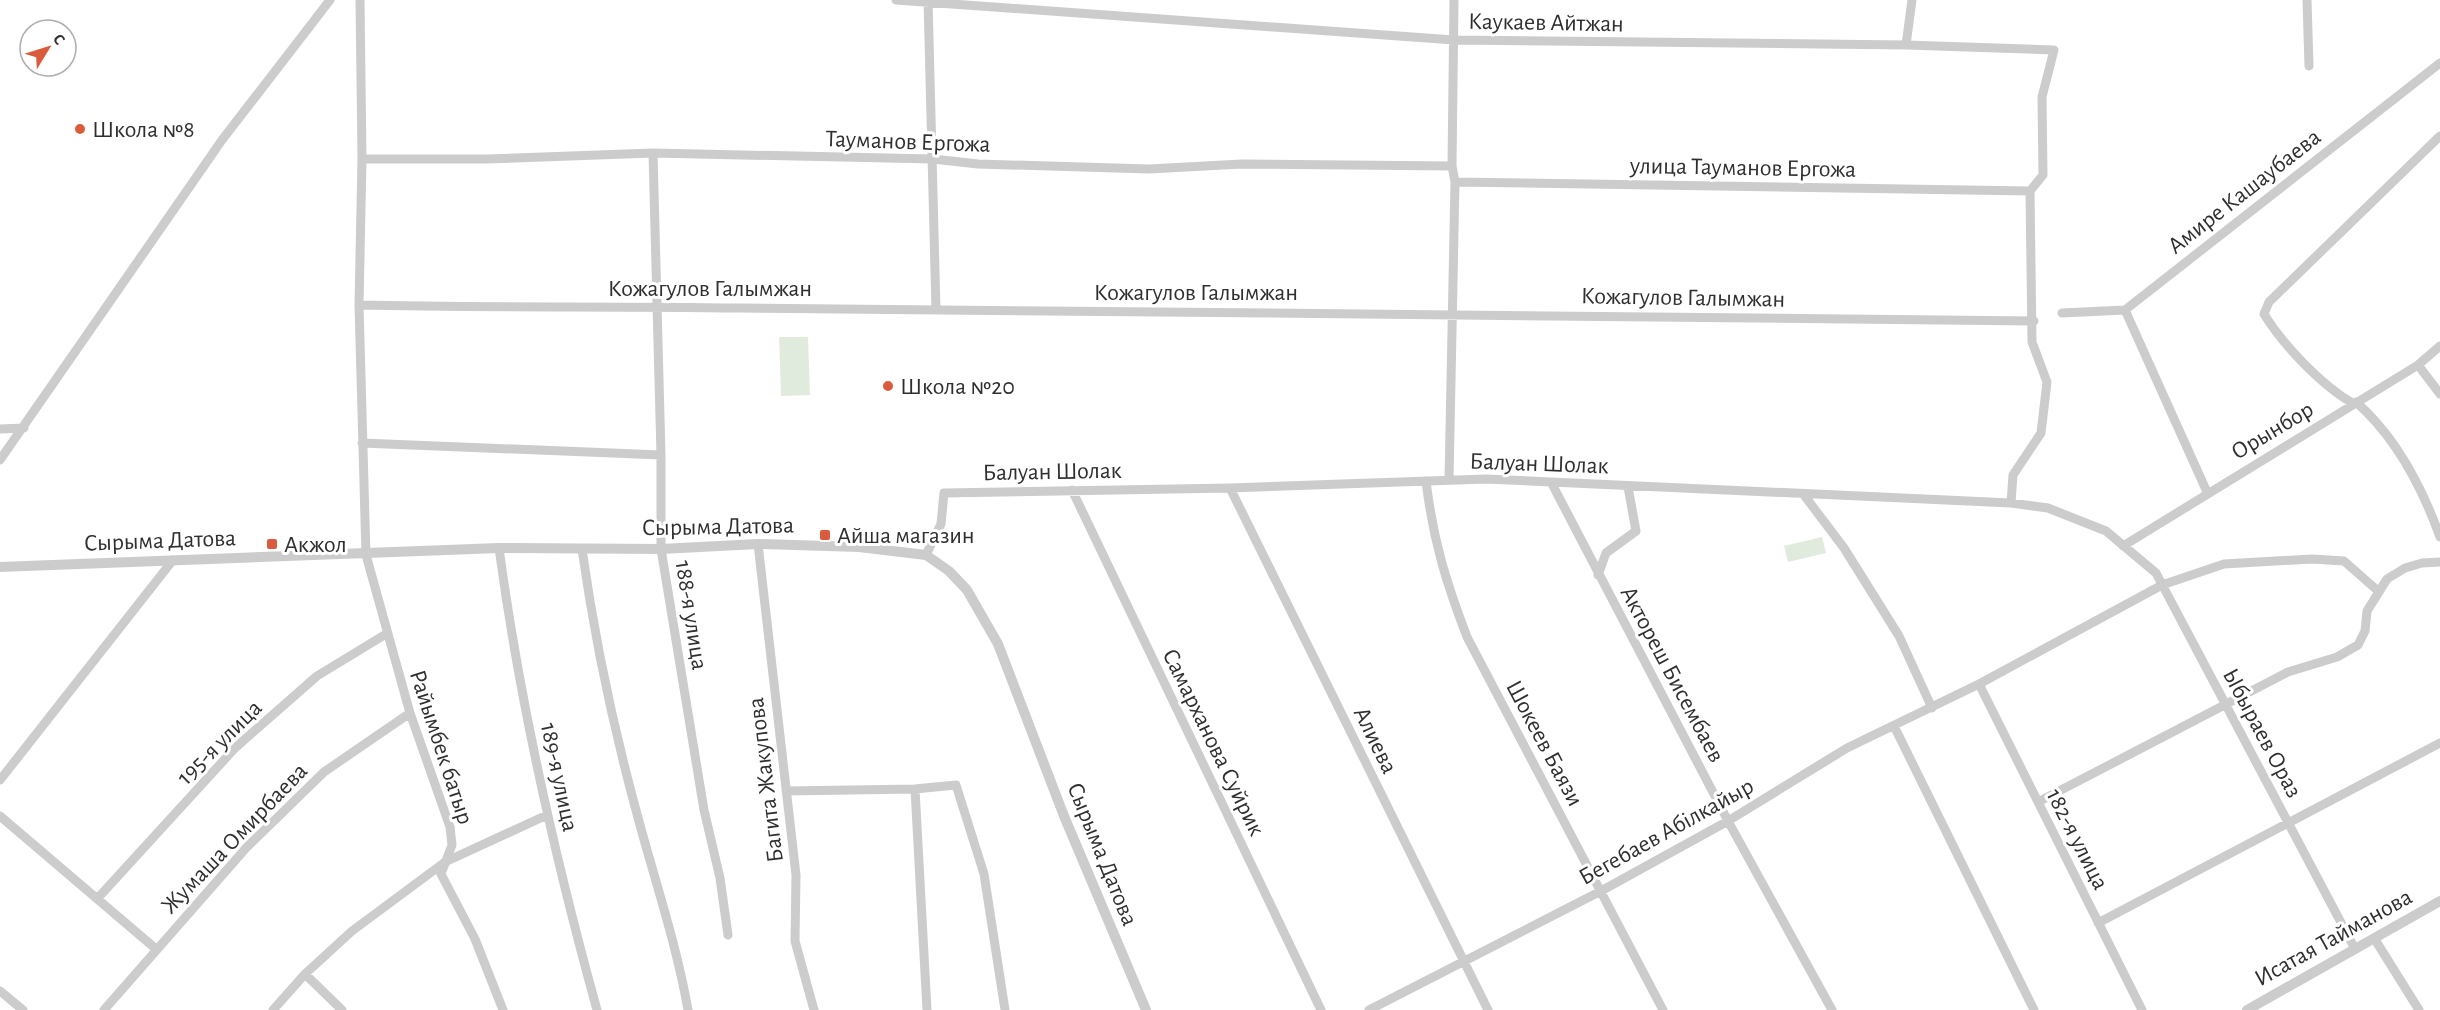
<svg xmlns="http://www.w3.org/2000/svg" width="2440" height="1010" viewBox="0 0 2440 1010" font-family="'Alegreya Sans',sans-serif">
  <rect width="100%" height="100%" fill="#fff"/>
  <path fill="#e1ebdd" d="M779,337H808L810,395L781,396Z
    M1822,537L1826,553L1788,562L1784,546Z"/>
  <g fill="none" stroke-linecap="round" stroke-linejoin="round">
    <path stroke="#ccc" stroke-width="9" d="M360,0L362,159L359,305L366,555L410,713L450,827L452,845L441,874L475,939L503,1010
      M896,0L1454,40L1906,45L2054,50L2042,97L2043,175L2030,191L2032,342L2047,382L2041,433L2013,475L2011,503
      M928,0L936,310
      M2307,0L2309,66
      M1906,45L1912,0
      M653,153L661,455V549L704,810L720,878L728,935
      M362,159H487L653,153L933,159L978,164L1149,169L1242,164L1452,166
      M1455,182L2030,191
      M359,305C485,308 611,306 738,308C1170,313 1602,315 2034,321
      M2125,310L2207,492
      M2062,313L2125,310L2440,63
      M2418,365L2440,394
      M2356,402C2397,438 2422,487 2440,537
      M2354,404C2322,386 2283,345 2264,314L2269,302L2440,136
      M0,429L24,428
      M362,443L661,455
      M0,460L222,140L330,0
      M1449,480L1455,182L1452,166L1454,0
      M1426,481C1433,540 1446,582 1467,637L1663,1010
      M1551,482L1728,821L1832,1010
      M1230,488L1488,1010
      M1072,490L1321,1010
      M1804,495L1844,548L1899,636L1932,708
      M758,544L796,875L795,941L814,1010
      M2123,546L2418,365L2440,346
      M499,548C520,705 555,858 597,1010
      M582,549C595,642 615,735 640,825C657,887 677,947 688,1010
      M926,555L941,524L944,493L1230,488L1486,479L2011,503L2048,508L2106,531L2156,573L2355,949
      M1598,575L1606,553L1636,531L1628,487
      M1979,684L2142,1010
      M1894,726L2034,1010
      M0,780L173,560
      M915,789L927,1010
      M786,791L915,789L956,785L984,874L1005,1010
      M2038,802L2288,672L2337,657L2358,645L2365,631L2367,611L2387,579L2405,568L2422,563L2440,562
      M0,816L156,949
      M97,899L235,748L317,676L386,634
      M2098,923L2440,743
      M2374,938L2419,1010
      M305,974L342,1010
      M0,991L23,1010
      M104,1010L246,848L324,772L410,713
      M273,1010L305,974L352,931L445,862L547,815
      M1369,1010L1601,891L1728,821L1847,748L1979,684L2162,585L2224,564L2312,559L2344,561L2378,591"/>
    <path stroke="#ccc" stroke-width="10" d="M0,567L499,548L661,549L758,544L859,547L926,555L949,571L967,590L998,644L1064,816L1146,1010
      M2247,1010L2440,901"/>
  </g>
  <g fill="#da5c3c" stroke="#fff" stroke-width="2">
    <circle cx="80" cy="129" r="6"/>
    <circle cx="888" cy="386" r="6"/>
    <rect x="819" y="529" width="12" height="12" rx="3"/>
    <rect x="266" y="538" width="12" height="12" rx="3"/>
  </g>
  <g text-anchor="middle" stroke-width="6" stroke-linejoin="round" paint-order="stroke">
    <g font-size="24" fill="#2f2f2f" stroke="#fff">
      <text transform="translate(1546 22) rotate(1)" y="8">Каукаев Айтжан</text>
      <text transform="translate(908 141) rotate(2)" y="8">Тауманов Ергожа</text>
      <text transform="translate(1743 167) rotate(1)" y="8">улица Тауманов Ергожа</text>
      <text transform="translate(2244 191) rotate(-38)" y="8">Амире Кашаубаева</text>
      <text x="710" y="296">Кожагулов Галымжан</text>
      <text x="1196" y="300">Кожагулов Галымжан</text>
      <text transform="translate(1683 297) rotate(1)" y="8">Кожагулов Галымжан</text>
      <text transform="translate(2272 430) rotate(-31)" y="8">Орынбор</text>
      <text transform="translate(1539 463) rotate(2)" y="8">Балуан Шолак</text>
      <text transform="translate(1052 471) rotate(-1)" y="8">Балуан Шолак</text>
      <text transform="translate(718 526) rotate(-1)" y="8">Сырыма Датова</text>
      <text transform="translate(160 540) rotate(-2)" y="8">Сырыма Датова</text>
      <text transform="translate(692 615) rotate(81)" y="8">188-я улица</text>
      <text transform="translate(1673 674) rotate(62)" y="8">Актореш Бисембаев</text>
      <text transform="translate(2263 733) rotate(62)" y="8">Ыбыраев Ораз</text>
      <text transform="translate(1376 740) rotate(64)" y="8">Алиева</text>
      <text transform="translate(219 742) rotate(-45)" y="8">195-я улица</text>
      <text transform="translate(1214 742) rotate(64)" y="8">Самарханова Суйрик</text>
      <text transform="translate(1545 743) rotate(62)" y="8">Шокеев Баязи</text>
      <text transform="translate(442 747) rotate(72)" y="8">Райымбек батыр</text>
      <text transform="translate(560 777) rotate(78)" y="8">189-я улица</text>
      <text transform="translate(765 780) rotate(-97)" y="8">Багита Жакупова</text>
      <text transform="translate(1666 831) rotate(-29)" y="8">Бегебаев Абілкайыр</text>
      <text transform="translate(234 838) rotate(-46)" y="8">Жумаша Омирбаева</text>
      <text transform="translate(2078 839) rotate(63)" y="8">182-я улица</text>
      <text transform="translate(1103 854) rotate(68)" y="8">Сырыма Датова</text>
      <text transform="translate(2333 937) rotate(-29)" y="8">Исатая Тайманова</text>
    </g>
    <g font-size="24" fill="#2f2f2f" stroke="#fff" text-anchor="start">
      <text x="92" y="137">Школа №8</text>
      <text x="900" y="394">Школа №20</text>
      <text x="837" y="543">Айша магазин</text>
      <text x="284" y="552">Акжол</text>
    </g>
  </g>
  <g transform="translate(48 48) rotate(52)"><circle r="28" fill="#ffffff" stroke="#acacac" stroke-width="1.5"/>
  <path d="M0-4.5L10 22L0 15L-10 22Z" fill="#da5c3c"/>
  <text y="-9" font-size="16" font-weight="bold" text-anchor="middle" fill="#2f2f2f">С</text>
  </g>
</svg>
